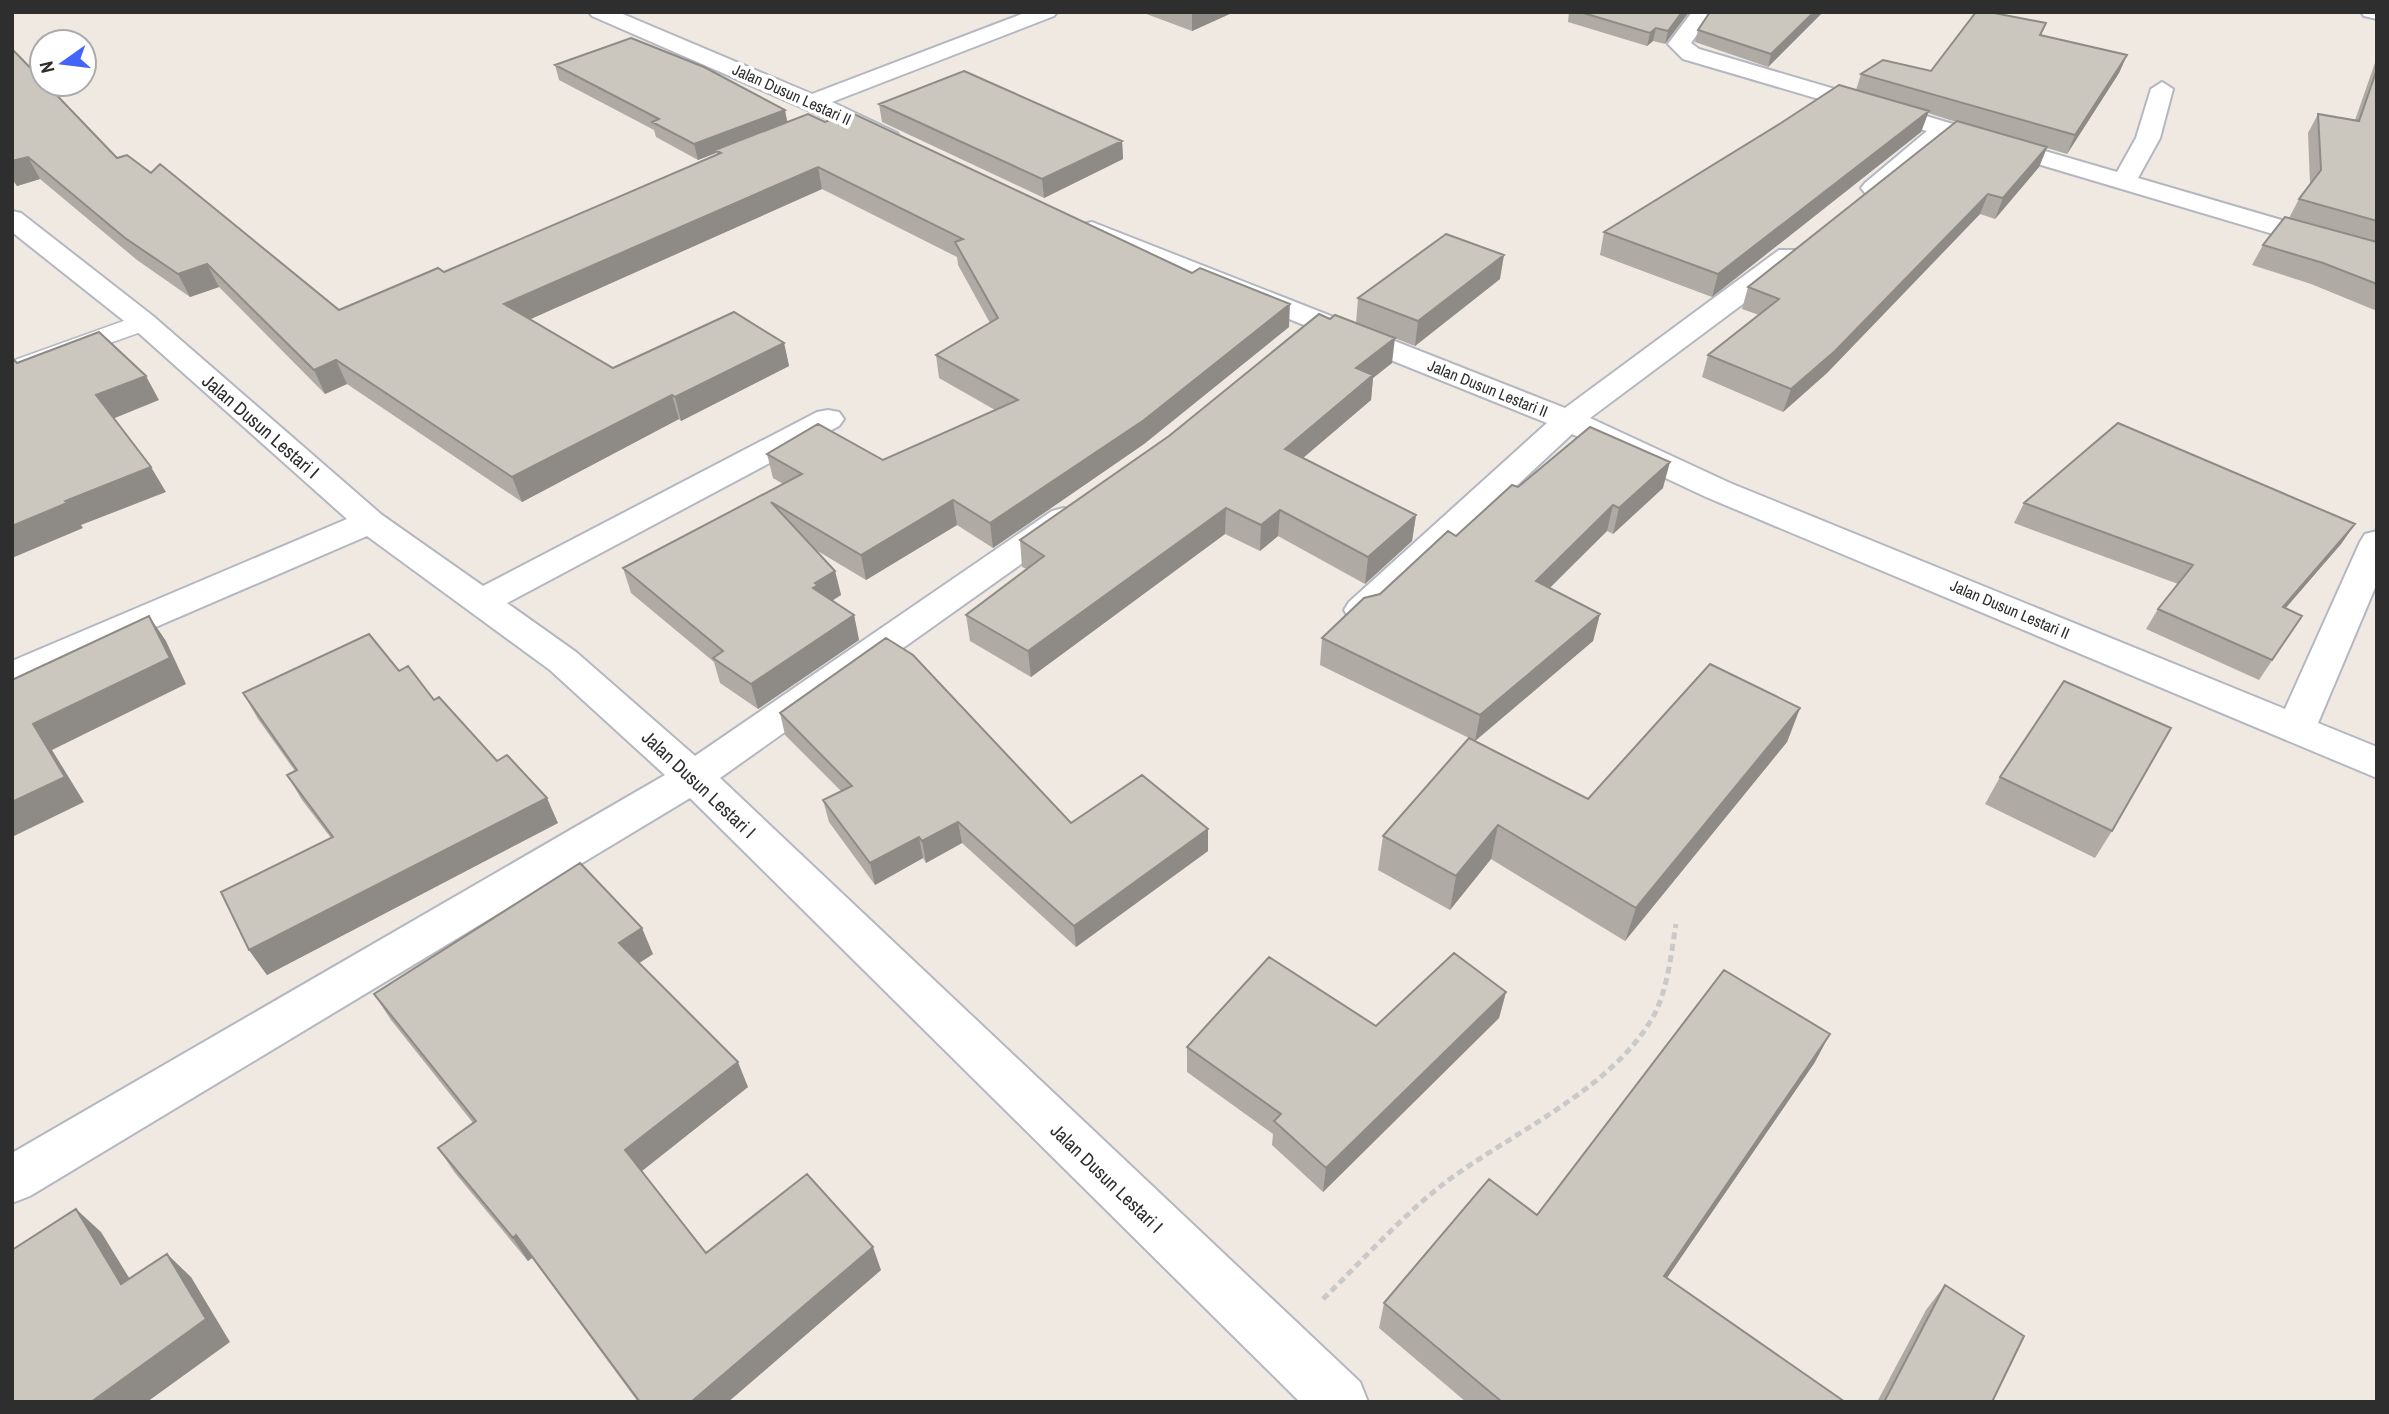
<svg xmlns="http://www.w3.org/2000/svg" width="2389" height="1414" viewBox="0 0 2389 1414" font-family="'Archivo Narrow',sans-serif">
  <rect width="100%" height="100%" fill="#efe9e1"/>
  <g fill="none" stroke-linecap="round" stroke-linejoin="round">
    <g stroke="#b4b7c1" stroke-width="3">
      <path id="lane" d="M143,314L152,316L156,322L152,328L12,378V361Z"/>
    </g>
    <g stroke="#b4b7c1" stroke-width="4">
      <path id="street" d="M589,12H618L812,94L1027,12H1057L1054,16L832,102L897,133L900,138L897,143L888,145L592,16Z
        M1692,12H1713L1691,43L1699,49L1953,124L1957,129L1883,193H1865L1861,188L1865,183L1927,131L1683,59L1668,44Z
        M2361,12H2377V19L2364,16Z
        M2162,82L2173,89L2160,138L2138,178L2377,248V265L1984,148L1981,143L1984,138L1993,136L2117,172L2136,138L2151,89Z
        M12,211L21,213L153,316L382,515L483,586L817,412L828,410L839,412L844,419L839,426L507,603L576,652L695,756L1052,511L1064,508L1076,511L1081,518L1076,525L720,778L1360,1382L1368,1402H1300L690,798L30,1196L12,1203V1153L665,775L550,670L367,536L12,689V661L347,519L133,328L12,232Z
        M1092,222L1565,408L1779,250H1799L1803,256L1799,262L1590,418L1730,483L2285,709L2360,542L2365,534L2377,531V583L2318,723L2377,747V778L1706,497L1572,434L1375,618L1362,622L1349,618L1344,610L1349,602L1547,423L1083,236L1079,230L1083,224Z"/>
    </g>
    <path stroke="#c9c9c9" stroke-width="5" stroke-dasharray="7 4.5" stroke-linecap="butt" d="M1323,1299C1362,1261 1399,1219 1442,1185C1508,1134 1611,1091 1653,1017C1668,989 1671,954 1676,924"/>
    <use href="#lane" fill="#fff" fill-rule="evenodd"/>
    <use href="#street" fill="#fff" fill-rule="evenodd"/>
  </g>
  <path fill="#afaba4" d="M1141,12H1234L1192,31Z
    M1569,12H1689L1665,44L1653,41L1647,46L1568,22Z
    M1710,12H1823L1768,67L1695,42L1698,30Z
    M2046,23L2041,35L2127,55L2119,73L2067,154L2047,148L2039,167L1995,219L1980,214L1827,373L1783,412L1702,377L1708,355L1759,315L1742,309L1748,287L1956,122L1928,113L1921,132L1712,297L1600,255L1604,232L1856,90L1861,74L1931,71Z
    M12,49L117,158L151,173L339,310L444,272L717,155L716,153L698,160L656,137L654,130L559,80L555,65L787,122L1289,327L1144,444L993,548L957,525L866,580L816,550L835,571L841,595L832,601L854,615L859,640L758,709L720,683L714,662L631,593L623,568L783,484L773,478L767,454L883,460L995,410L939,378L936,355L990,323L958,265L957,257L822,189L530,319L613,368L784,343L789,366L681,421L679,419L522,502L347,384L325,394L219,287L190,297L137,260L40,179L17,186L12,180Z
    M2377,57V311L2311,284L2252,265L2263,245L2289,218L2299,199L2310,184L2308,133L2318,114L2355,120Z
    M879,104L1122,141L1123,159L1044,198L882,122Z
    M1500,279L1415,346L1356,323L1358,298Z
    M1330,319L1392,363L1373,378L1371,400L1303,458L1416,515L1412,541L1365,584L1278,536L1260,551L1225,534L1031,677L970,641L966,615L1027,569L1022,567L1020,540L1169,436Z
    M1518,487L1663,488L1613,534L1607,531L1550,588L1600,614L1593,641L1475,741L1588,799L1800,708L1787,742L1625,941L1491,859L1450,910L1378,870L1383,836L1469,738L1320,665L1322,638L1456,536Z
    M2024,503L2355,524L2341,544L2285,609L2302,616L2259,680L2146,629L2158,609L2178,584L2014,523Z
    M399,671L434,700L558,823L267,975L249,950L331,838L302,800L287,775L295,771L258,719L243,693Z
    M780,713L1071,823L1208,851L1076,947L962,843L926,863L923,858L875,885L829,822L823,800L841,791L785,735Z
    M2000,777L2112,831L2095,858L1985,804Z
    M653,954L639,963L748,1087L642,1171L706,1253L881,1270L728,1402H638L532,1258L528,1261L455,1173L438,1148L473,1123L391,1020L374,994Z
    M1506,992L1499,1018L1323,1192L1272,1145L1273,1134L1187,1072V1047L1376,1026Z
    M1815,1062L1667,1278L1845,1402H1466L1379,1328L1384,1303L1537,1215Z
    M1945,1285L1992,1402H1877L1926,1310Z"/>
  <path fill="#8e8b86" d="M1192,12H1234L1192,31Z
    M1682,12H1689L1665,44L1668,31Z
    M1814,12H1823L1768,67L1771,54Z
    M1656,28L1653,41L1647,46L1650,33Z
    M2127,55L2119,73L2067,154L2075,135Z
    M785,110L788,125L715,150L716,153L698,160L694,144Z
    M1929,111L1921,132L1712,297L1718,274Z
    M1122,141L1123,159L1044,198L1042,179Z
    M2047,147L2039,167L1995,219L2003,198Z
    M28,157L40,179L17,186L12,177V161Z
    M818,167L822,189L513,327L504,304Z
    M1988,194L1980,214L1827,373L1783,412L1791,389Z
    M1504,255L1500,279L1415,346L1418,321Z
    M207,264L219,287L190,297L178,274Z
    M1290,304L1289,327L1144,444L993,548L990,523Z
    M1395,338L1392,363L1373,378L1371,400L1283,475L1285,449L1356,368Z
    M784,343L789,366L681,421L675,397Z
    M336,360L347,384L325,394L314,370Z
    M146,376L159,400L110,420L96,395Z
    M672,395L679,419L522,502L512,477Z
    M1670,462L1663,488L1613,534L1619,508Z
    M151,467L166,492L81,525L83,528L12,558V526L65,501Z
    M953,500L957,525L866,580L861,555Z
    M1613,505L1607,531L1530,607L1536,581Z
    M1226,508L1225,534L1031,677L1028,651Z
    M1280,510L1278,536L1260,551L1261,525Z
    M1416,515L1412,541L1365,584L1368,557Z
    M2355,524L2341,544L2269,627L2283,607Z
    M835,571L841,595L823,606L813,588L815,583Z
    M1600,614L1593,641L1475,741L1480,715Z
    M854,615L859,640L758,709L751,684Z
    M149,616L166,641L186,684L52,750L84,802L12,837V802L33,724Z
    M1800,708L1787,742L1625,941L1636,908Z
    M547,798L558,823L267,975L249,950Z
    M958,822L962,843L926,863L922,841Z
    M1498,825L1491,859L1450,910L1456,876Z
    M1208,829V851L1076,947L1074,926Z
    M919,837L923,858L875,885L870,863Z
    M642,928L653,954L630,969L619,943Z
    M1506,992L1499,1018L1323,1192L1326,1168Z
    M1830,1034L1815,1062L1651,1301L1664,1276Z
    M738,1062L748,1087L638,1174L625,1150Z
    M76,1209L101,1232L147,1307L121,1284Z
    M516,1235L532,1258L528,1261L513,1238Z
    M873,1247L881,1270L728,1402H691Z
    M167,1254L191,1277L230,1342L147,1402H91Z"/>
  <path fill="#cbc7bf" stroke="#8e8b86" stroke-width="2" d="M1580,12H1682L1668,31L1656,28L1650,33Z
    M1710,12H1814L1771,54L1698,30Z
    M1976,12H1989L2046,23L2040,35L2127,55L2075,135L1861,74L1883,60L1931,71Z
    M631,38L704,67L785,110L694,144L652,122L659,119L555,65Z
    M12,49L42,80V84H46L117,158L127,155L151,173L160,164L339,310L438,268L444,272L721,153L715,150L808,114L825,122L850,112L1192,273L1200,268L1290,304L1144,420L990,523L953,500L861,555L771,502L835,571L815,583L818,585L813,588L854,615L751,684L713,658L723,651L623,568L802,474L767,454L818,424L883,460L1018,400L936,355L998,318L955,242L963,239L818,167L504,304L613,368L734,312L784,343L675,397L672,395L512,477L336,360L314,370L207,264L178,274L125,238L28,157L12,161Z
    M2377,69V221L2299,199L2321,170L2318,114L2359,121Z
    M964,71L1122,141L1042,179L879,104Z
    M1839,85L1929,111L1718,274L1604,232L1781,123Z
    M1957,121L2047,147L2003,198L1988,194L1835,351L1791,389L1708,355L1779,299L1748,287Z
    M2285,217L2377,242V284L2323,263L2263,245Z
    M1446,234L1504,255L1418,321L1358,298Z
    M1319,314L1330,319L1335,315L1395,338L1356,368L1373,375L1285,449L1416,515L1368,557L1280,510L1261,525L1226,508L1028,651L966,615L1044,556L1020,540L1169,436Z
    M99,332L146,376L96,395L151,467L65,501L67,503L12,526V358L17,363Z
    M2118,423L2355,524L2283,607L2302,616L2272,660L2158,609L2193,565L2024,503Z
    M1590,427L1670,462L1619,508L1613,505L1536,581L1600,614L1480,715L1322,638L1364,598L1380,594L1448,531L1456,536L1512,485L1518,487Z
    M149,616L170,658L33,724L65,777L12,802V680Z
    M369,634L399,671L408,666L434,700L439,697L497,761L507,755L547,798L249,950L221,892L333,837L287,775L297,770L243,693Z
    M886,638L913,655L1071,823L1142,775L1208,829L1074,926L958,822L922,841L919,837L870,863L823,800L852,786L780,713Z
    M1710,664L1800,708L1636,908L1498,825L1456,876L1383,836L1469,738L1588,799Z
    M2064,681L2171,728L2112,831L2000,777Z
    M580,863L642,928L619,943L738,1062L625,1150L706,1253L807,1174L873,1247L691,1402H640L516,1235L513,1238L438,1148L476,1121L374,994Z
    M1454,953L1506,992L1326,1168L1274,1121L1281,1114L1187,1047L1269,957L1376,1026Z
    M1724,970L1830,1034L1664,1276L1845,1402H1502L1384,1303L1489,1179L1537,1215Z
    M76,1209L121,1284L167,1254L206,1319L91,1402H12V1250Z
    M1945,1285L2024,1336L1992,1402H1884Z"/>
  <g text-anchor="middle" stroke-width="7" stroke-linejoin="round" paint-order="stroke">
    <g font-size="16" fill="#2e2e2e" stroke="#fff">
      <text transform="translate(792 94) rotate(24)" y="6">Jalan Dusun Lestari II</text>
      <text transform="translate(1488 388) rotate(22)" y="6">Jalan Dusun Lestari II</text>
      <text transform="translate(2010 609) rotate(23)" y="6">Jalan Dusun Lestari II</text>
    </g>
    <g font-size="19" fill="#2e2e2e" stroke="#fff">
      <text transform="translate(261 426) rotate(41)" y="7">Jalan Dusun Lestari I</text>
      <text transform="translate(699 784) rotate(43)" y="7">Jalan Dusun Lestari I</text>
      <text transform="translate(1107 1178) rotate(44)" y="7">Jalan Dusun Lestari I</text>
    </g>
  </g>
  <rect width="2389" height="1414" fill="none" stroke="#2e2e2e" stroke-width="28"/>
  <g transform="translate(63 63) rotate(256)"><circle r="33" fill="#ffffff" stroke="#ababab" stroke-width="2"/>
  <path d="M0-5L12 26L0 18L-12 26Z" fill="#4264fb"/>
  <text y="-10" font-size="19" font-weight="bold" text-anchor="middle" fill="#2e2e2e">N</text>
  </g>
</svg>
